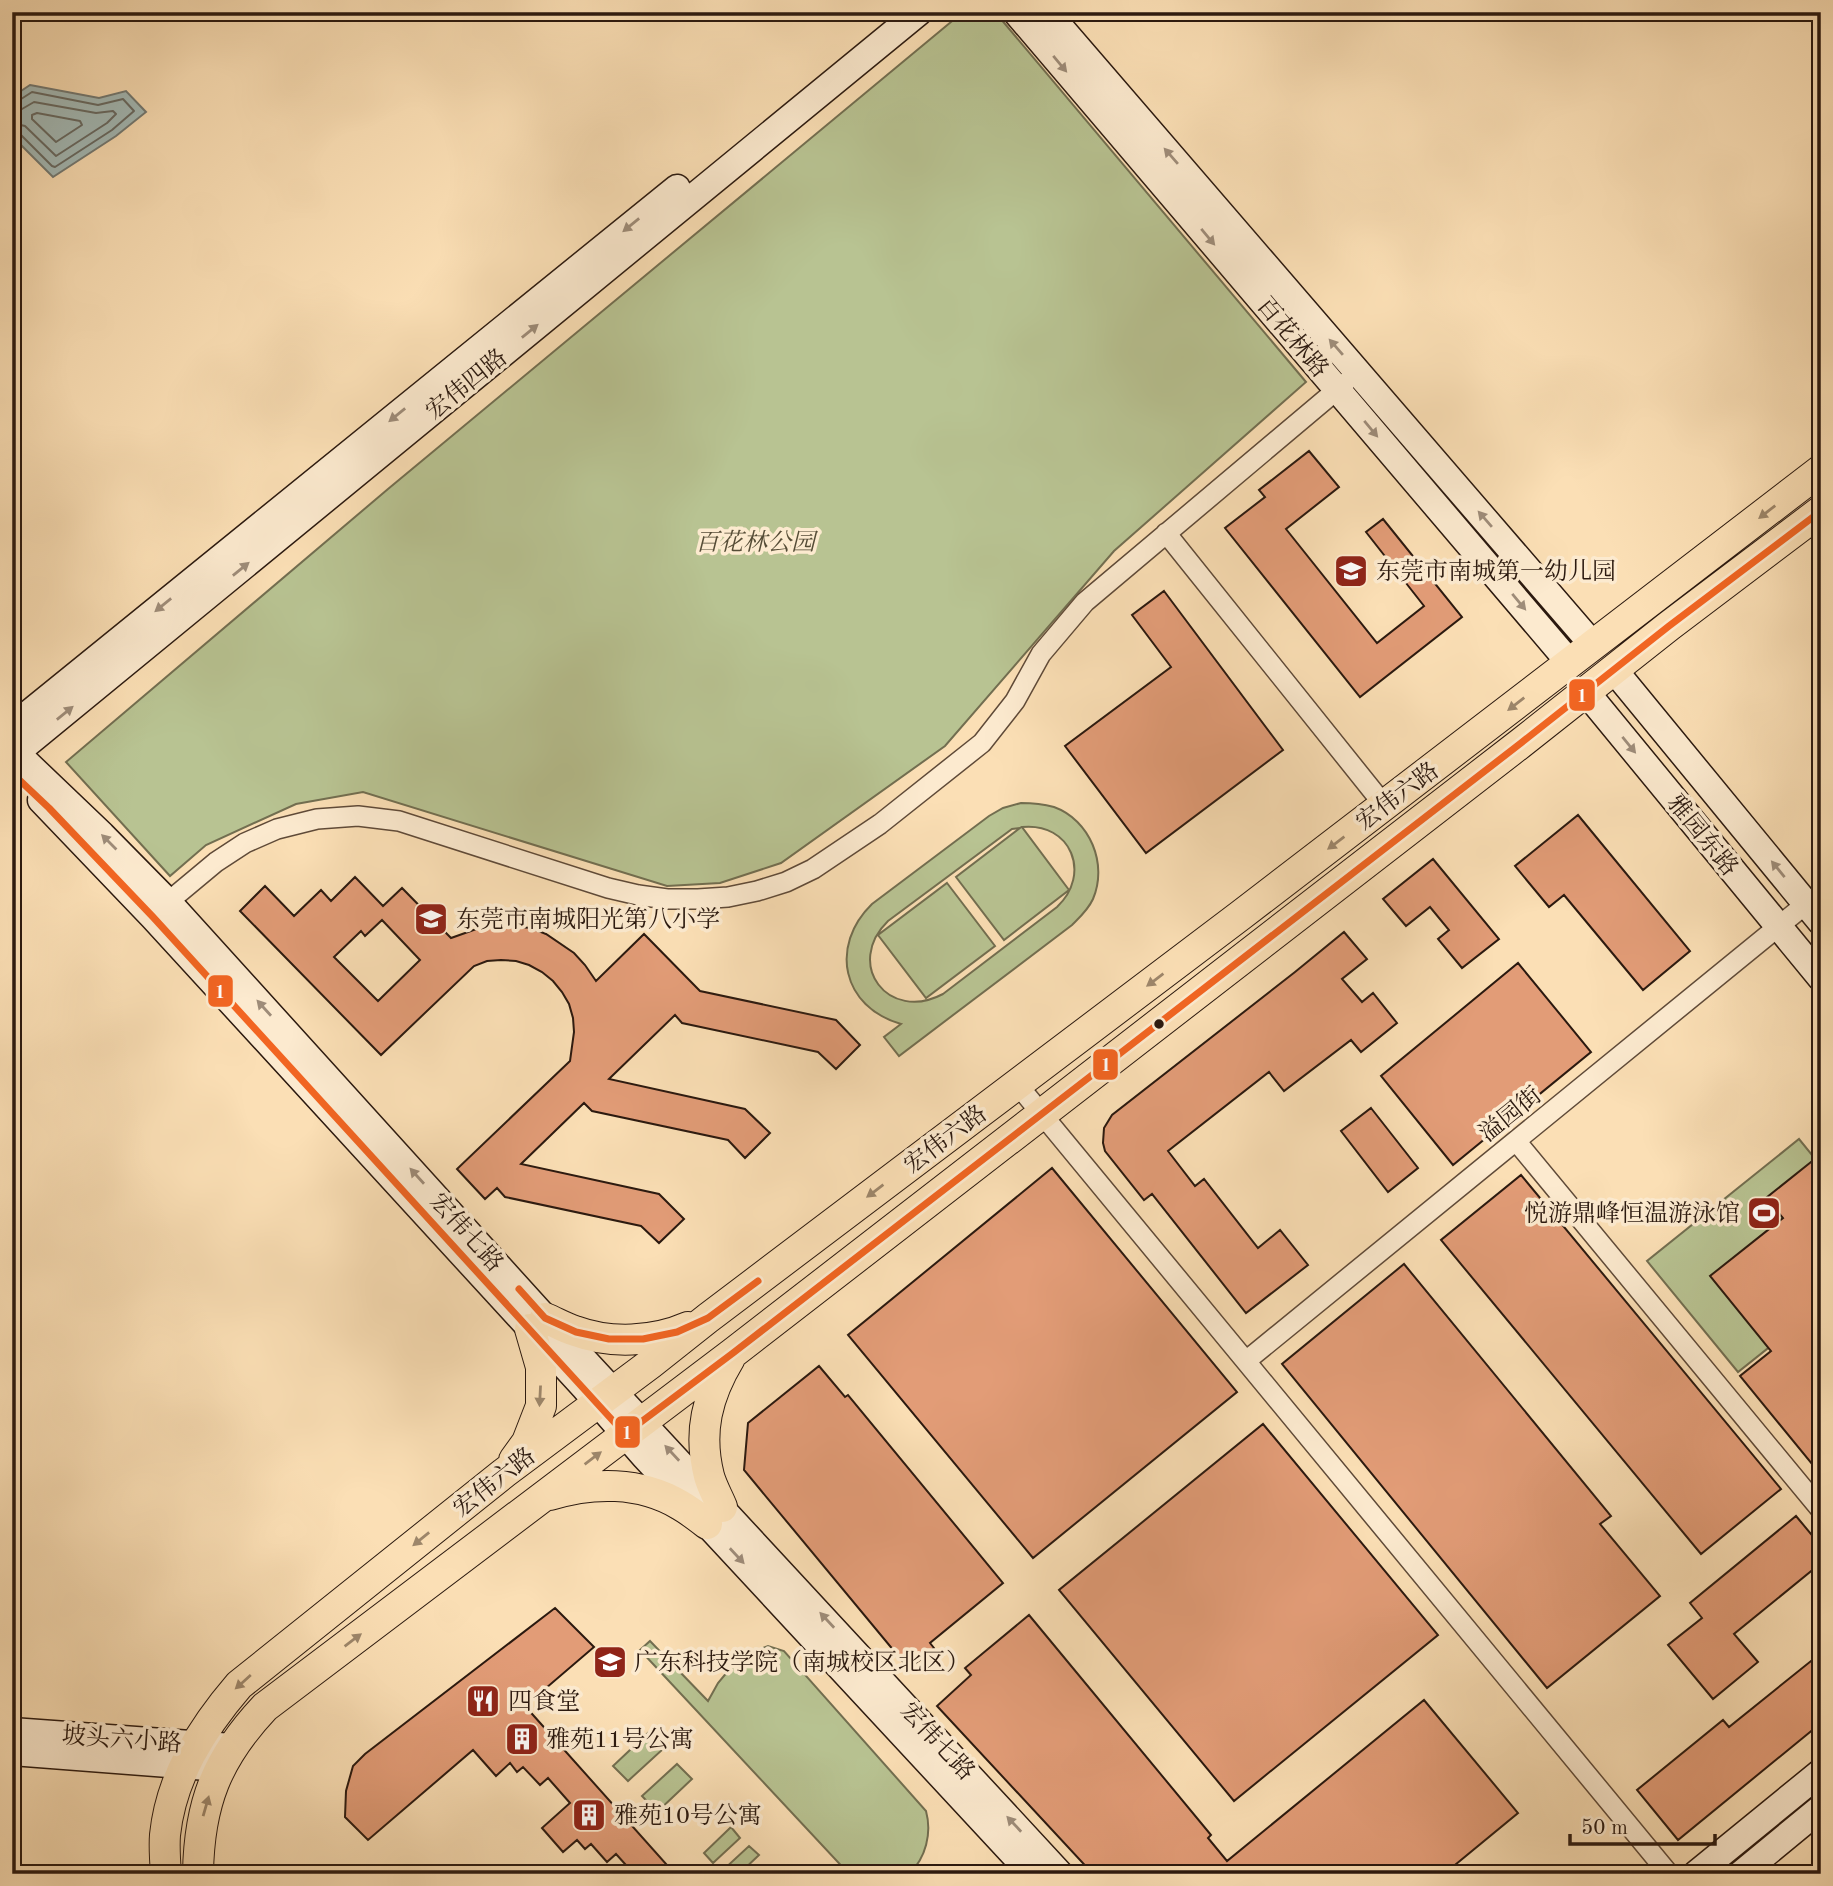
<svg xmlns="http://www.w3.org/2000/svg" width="1833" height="1886" viewBox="0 0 1833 1886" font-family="'Old Standard TT','Noto Serif SC',serif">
  <rect width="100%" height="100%" fill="#fbdfb5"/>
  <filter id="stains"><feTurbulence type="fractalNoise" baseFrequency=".00286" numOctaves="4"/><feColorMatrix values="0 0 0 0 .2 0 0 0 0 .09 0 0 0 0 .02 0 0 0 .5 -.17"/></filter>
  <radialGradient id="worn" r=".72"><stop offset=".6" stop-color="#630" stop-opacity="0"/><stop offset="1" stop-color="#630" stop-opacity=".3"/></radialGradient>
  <path fill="#b8c392" stroke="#726e50" stroke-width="2" fill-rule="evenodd" d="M963,12H995L1306,382L1114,551L945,746L781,863L720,883L667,886L363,792L296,804L206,845L170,876L66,762L388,489Z
    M1021,803C1032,803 1043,804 1054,807C1090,820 1108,864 1093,899C1088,910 1080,917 1072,925L899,1056L884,1037L901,1024C842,1007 829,946 872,904L989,816L1003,808ZM1022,827C1071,822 1092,874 1057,907L943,994C888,1023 844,964 888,921L1012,829L1020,828L956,877L1004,940L1069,890Z
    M947,883L995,946L926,998L878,935Z
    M1799,1139L1821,1166V1306L1738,1372L1647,1261Z
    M650,1641L708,1701L718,1683L728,1671L748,1654L768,1646L784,1651L926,1811C932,1833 926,1858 909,1874H849L640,1650Z
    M648,1733L663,1749L628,1781L613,1766Z
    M677,1764L692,1779L657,1812L642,1796Z
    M731,1827L740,1838L713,1863L704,1853Z
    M749,1846L759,1855L739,1874H725L722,1871Z"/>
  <path fill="#a3bab7" stroke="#737a74" stroke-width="2" d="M30,85L99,98L126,91L146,112L116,136L53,177L12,136V97Z"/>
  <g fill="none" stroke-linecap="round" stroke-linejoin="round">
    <path stroke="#676a63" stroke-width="2" d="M12,102L18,101L32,92L98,105L123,99L134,111L112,130L55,167L52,166L19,133L12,132
      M12,111L22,109L34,102L96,113L113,111L116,114L107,123L56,156L25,126L12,123
      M37,113L80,121L82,125L56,142L32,119V115Z"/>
  </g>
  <path fill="#e29c77" stroke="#2b190f" stroke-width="2" fill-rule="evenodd" d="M1309,451L1339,487L1286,529L1377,643L1424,606L1366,532L1383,519L1462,617L1360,697L1225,528L1265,497L1259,490Z
    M1164,591L1283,750L1146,853L1065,746L1171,667L1132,615Z
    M1578,815L1690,951L1643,990L1564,895L1549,907L1515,866Z
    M1433,859L1499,939L1462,968L1438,939L1449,930L1430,907L1406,926L1383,899Z
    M355,877L383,906L402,888L451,938L482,927L498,925L531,928L546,934L574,953L585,965L596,981L644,934L700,991L836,1020L860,1045L836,1069L818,1052L682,1023L675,1015L609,1079L745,1109L770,1133L745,1158L728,1140L592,1111L584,1103L521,1164L659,1194L684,1219L659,1243L641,1226L505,1197L497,1188L485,1199L457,1169L570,1061L574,1032L573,1018L569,1004L562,992L553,981L542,972L529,965L516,961L501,960L487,961L474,966L381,1055L240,911L265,886L294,916L321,890L331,901ZM382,920L420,960L378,1001L334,957L361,931L365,936Z
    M1344,932L1367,959L1342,979L1362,1002L1373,993L1397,1023L1361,1052L1351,1040L1284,1091L1269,1072L1168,1151L1195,1186L1204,1179L1258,1248L1280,1230L1308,1265L1246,1313L1152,1194L1144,1200L1105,1151L1103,1143L1104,1128L1112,1115L1295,972Z
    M1518,963L1591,1052L1453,1165L1381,1076Z
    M1371,1108L1418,1168L1388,1192L1341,1131Z
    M1821,1154V1475L1740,1376L1771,1351L1710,1276L1783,1218L1766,1198Z
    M1052,1168L1237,1392L1033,1558L848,1335Z
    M1521,1175L1781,1489L1701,1554L1441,1240Z
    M1404,1264L1611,1516L1600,1524L1660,1596L1547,1688L1282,1364Z
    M819,1366L845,1397L848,1395L1003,1583L930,1643L934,1648L909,1669L744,1470L748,1423Z
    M1263,1424L1438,1635L1234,1801L1059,1590Z
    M1796,1516L1821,1546V1563L1734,1634L1758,1662L1713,1699L1668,1645L1702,1618L1690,1603Z
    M555,1608L594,1647L525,1706L675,1874H634L616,1854L607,1862L591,1844L585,1849L577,1840L563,1852L542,1828L570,1803L548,1778L540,1785L523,1767L517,1772L510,1763L496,1776L473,1750L368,1840L345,1817L346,1791L353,1766L365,1754Z
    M1029,1615L1211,1835L1208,1838L1227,1861L1424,1700L1518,1813L1444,1874H1093L937,1706L971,1675L965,1668Z
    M1821,1653V1723L1678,1840L1637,1790L1723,1720L1729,1727Z"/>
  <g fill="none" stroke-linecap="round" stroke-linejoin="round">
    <g stroke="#5f4a38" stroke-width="22">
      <path id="street" d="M1166,533L1384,805
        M168,902L216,862L245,843L277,829L317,819L358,816L399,821L608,888L638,895L667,899H698L728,897L757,891L786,882L813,869L880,824L982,743L1015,701L1041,654L1085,602L1345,383
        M1017,1084L1669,1874
        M1516,1141L1821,1510
        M1246,1361L1806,904"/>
    </g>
    <g stroke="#2b190f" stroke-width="29">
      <path id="secondary" d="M1016,12L1570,663
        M1047,12L1593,645
        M1614,670L1821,922
        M1586,692L1821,978
        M12,727L677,188
        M12,749L102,835L168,902L545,1318L1060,1874
        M12,756L919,12
        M41,800L153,917L584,1387L645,1457L1032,1874
        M12,1731L232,1747
        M12,1752L220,1768
        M1696,1874L1821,1772
        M1741,1874L1821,1808"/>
    </g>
    <g stroke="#2b190f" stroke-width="32">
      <path id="primary" d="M545,1318C555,1322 565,1328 575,1331C610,1344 654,1342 688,1327
        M514,1460L527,1442L541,1406V1367L530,1329
        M550,1495C592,1482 640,1481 680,1505C689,1510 698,1517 707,1524
        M722,1507C718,1497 712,1487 709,1476C698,1432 707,1396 730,1358
        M166,1874C165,1861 164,1848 165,1835C171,1777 202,1728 239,1685L504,1473L650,1364L708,1318L1241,915L1821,470
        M198,1874C199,1803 217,1758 265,1707L733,1353L1521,743L1669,626L1821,511"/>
    </g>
    <use href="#street" stroke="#fceacf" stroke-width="19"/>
    <use href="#secondary" stroke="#fceacf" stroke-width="26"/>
    <use href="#primary" stroke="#fbdfb5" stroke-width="30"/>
    <g stroke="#fceacf" stroke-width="12">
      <path id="bus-1" d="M12,773L49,808L153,917L625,1434L733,1353L1521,743L1669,626L1821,511
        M519,1289L545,1318L576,1332L609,1339H643L677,1332L708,1318L758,1281"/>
    </g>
    <use href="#bus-1" stroke="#f26522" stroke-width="7"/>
  </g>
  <defs><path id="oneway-solid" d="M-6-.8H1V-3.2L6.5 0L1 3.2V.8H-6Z" transform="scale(1.75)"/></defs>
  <g fill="#9e8c79">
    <use href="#oneway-solid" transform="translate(1060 64) rotate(50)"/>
    <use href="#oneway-solid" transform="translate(1171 156) rotate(-131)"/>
    <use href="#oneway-solid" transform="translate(631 225) rotate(141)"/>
    <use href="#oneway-solid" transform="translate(1208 237) rotate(50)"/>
    <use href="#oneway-solid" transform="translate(530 331) rotate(-39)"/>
    <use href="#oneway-solid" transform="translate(1336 347) rotate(-131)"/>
    <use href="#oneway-solid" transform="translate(397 415) rotate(141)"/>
    <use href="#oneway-solid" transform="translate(1371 429) rotate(50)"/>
    <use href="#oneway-solid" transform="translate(1485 519) rotate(-131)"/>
    <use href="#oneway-solid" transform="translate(241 569) rotate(-39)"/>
    <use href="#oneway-solid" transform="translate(1519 602) rotate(50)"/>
    <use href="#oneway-solid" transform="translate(163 605) rotate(141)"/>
    <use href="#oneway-solid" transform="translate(65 713) rotate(-39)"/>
    <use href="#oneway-solid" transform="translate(1629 745) rotate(51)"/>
    <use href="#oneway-solid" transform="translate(109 842) rotate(-135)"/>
    <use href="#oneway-solid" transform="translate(1778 869) rotate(-129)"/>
    <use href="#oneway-solid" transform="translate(264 1008) rotate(-132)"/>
    <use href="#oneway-solid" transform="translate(417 1176) rotate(-132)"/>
    <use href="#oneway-solid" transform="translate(672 1453) rotate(-133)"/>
    <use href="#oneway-solid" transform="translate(737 1556) rotate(47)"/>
    <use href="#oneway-solid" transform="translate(827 1620) rotate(-133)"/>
    <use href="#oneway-solid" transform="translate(1014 1824) rotate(-133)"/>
  </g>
  <g fill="#9d866a">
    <use href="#oneway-solid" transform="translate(1767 512) rotate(142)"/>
    <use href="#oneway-solid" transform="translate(1516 704) rotate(142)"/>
    <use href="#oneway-solid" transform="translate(1336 843) rotate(143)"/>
    <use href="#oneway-solid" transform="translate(1155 980) rotate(143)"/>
    <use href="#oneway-solid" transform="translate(875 1191) rotate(143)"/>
    <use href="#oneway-solid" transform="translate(540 1396) rotate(93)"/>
    <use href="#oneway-solid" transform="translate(593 1458) rotate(-37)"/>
    <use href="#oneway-solid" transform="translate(421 1539) rotate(141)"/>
    <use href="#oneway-solid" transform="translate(353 1640) rotate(-37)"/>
    <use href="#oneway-solid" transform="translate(243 1682) rotate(138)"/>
    <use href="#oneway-solid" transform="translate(206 1806) rotate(-74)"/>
  </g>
  <defs>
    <g id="school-square" transform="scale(1.75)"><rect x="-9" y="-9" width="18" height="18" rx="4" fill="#8f2418" stroke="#fceacf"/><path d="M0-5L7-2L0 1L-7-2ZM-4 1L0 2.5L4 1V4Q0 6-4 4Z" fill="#fff"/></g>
    <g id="stadium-square" transform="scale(1.75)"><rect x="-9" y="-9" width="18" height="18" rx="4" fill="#8f2418" stroke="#fceacf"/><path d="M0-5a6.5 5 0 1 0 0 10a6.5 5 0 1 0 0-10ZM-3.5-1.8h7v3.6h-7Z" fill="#fff"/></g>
    <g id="university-square" transform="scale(1.75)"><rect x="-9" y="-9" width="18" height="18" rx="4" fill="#8f2418" stroke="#fceacf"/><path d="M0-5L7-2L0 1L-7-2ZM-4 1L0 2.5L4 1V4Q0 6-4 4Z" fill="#fff"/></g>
    <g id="restaurant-square" transform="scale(1.75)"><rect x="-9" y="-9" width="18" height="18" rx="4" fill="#8f2418" stroke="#fceacf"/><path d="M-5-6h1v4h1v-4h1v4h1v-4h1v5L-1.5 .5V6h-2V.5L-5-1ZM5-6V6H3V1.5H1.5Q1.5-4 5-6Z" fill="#fff"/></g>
    <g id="building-square" transform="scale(1.75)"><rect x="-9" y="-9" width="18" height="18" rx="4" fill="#8f2418" stroke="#fceacf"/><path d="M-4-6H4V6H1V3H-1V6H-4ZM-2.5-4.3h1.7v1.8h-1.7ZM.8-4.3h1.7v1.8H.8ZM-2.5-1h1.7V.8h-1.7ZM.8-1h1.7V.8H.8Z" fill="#fff"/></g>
  </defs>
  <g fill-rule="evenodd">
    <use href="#school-square" x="1351" y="571"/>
    <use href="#school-square" x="431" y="919"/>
    <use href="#stadium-square" x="1764" y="1213"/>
    <use href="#university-square" x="610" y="1662"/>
    <use href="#restaurant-square" x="483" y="1701"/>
    <use href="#building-square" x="522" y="1739"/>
    <use href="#building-square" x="589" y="1815"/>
  </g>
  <circle fill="#2b190f" stroke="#fceacf" stroke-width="2.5" cx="1159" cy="1024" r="6"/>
  <g text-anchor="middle" stroke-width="7" stroke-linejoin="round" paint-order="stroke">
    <g font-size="24" fill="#2b190f" stroke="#fceacf">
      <text transform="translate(1293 337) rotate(50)" y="8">百花林路</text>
      <text transform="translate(466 384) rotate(-39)" y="8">宏伟四路</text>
      <text transform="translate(1397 796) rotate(-37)" y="8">宏伟六路</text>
      <text transform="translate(1703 835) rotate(51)" y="8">雅园东路</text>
      <text transform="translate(1510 1114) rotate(-39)" y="8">溢园街</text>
      <text transform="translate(945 1139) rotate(-37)" y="8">宏伟六路</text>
      <text transform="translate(467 1232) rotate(48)" y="8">宏伟七路</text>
      <text transform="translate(494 1482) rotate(-38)" y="8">宏伟六路</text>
      <text transform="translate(122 1739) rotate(4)" y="8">坡头六小路</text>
      <text transform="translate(938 1741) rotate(47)" y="8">宏伟七路</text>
    </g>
    <g font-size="24" font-style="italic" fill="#554c36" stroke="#fceacf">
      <text x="755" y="550">百花林公园</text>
    </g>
    <g font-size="24" fill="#2b190f" stroke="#fceacf" text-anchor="start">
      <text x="1376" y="579">东莞市南城第一幼儿园</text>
      <text x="456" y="927">东莞市南城阳光第八小学</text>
      <text x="1740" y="1221" text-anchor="end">悦游鼎峰恒温游泳馆</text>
      <text x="634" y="1670">广东科技学院（南城校区北区）</text>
      <text x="508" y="1709">四食堂</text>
      <text x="546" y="1747">雅苑11号公寓</text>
      <text x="614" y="1823">雅苑10号公寓</text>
    </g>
  </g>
  <g stroke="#fceacf" stroke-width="2.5">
    <rect x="1568" y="678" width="28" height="34" rx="7" fill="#f26522"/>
    <rect x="207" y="974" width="27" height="34" rx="7" fill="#f26522"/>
    <rect x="1092" y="1048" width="27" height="33" rx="7" fill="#f26522"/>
    <rect x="614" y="1415" width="27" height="34" rx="7" fill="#f26522"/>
  </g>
  <g font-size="19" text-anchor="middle" font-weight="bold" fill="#fff">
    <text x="1582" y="702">1</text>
    <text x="220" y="998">1</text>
    <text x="1106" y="1071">1</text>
    <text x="627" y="1439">1</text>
  </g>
  <rect width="1833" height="1886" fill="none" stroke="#fbdfb5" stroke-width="42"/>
  <rect x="14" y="14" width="1805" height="1858" fill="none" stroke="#2b190f" stroke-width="3.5"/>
  <rect x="21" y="21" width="1791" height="1844" fill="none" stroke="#2b190f" stroke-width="2"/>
  <path d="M1570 1834v10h145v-10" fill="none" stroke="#2b190f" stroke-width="3.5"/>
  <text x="1581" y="1834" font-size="21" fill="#2b190f" stroke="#fceacf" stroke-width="5" paint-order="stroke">50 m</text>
  <rect width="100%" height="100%" filter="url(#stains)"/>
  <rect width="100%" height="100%" fill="url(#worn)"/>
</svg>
